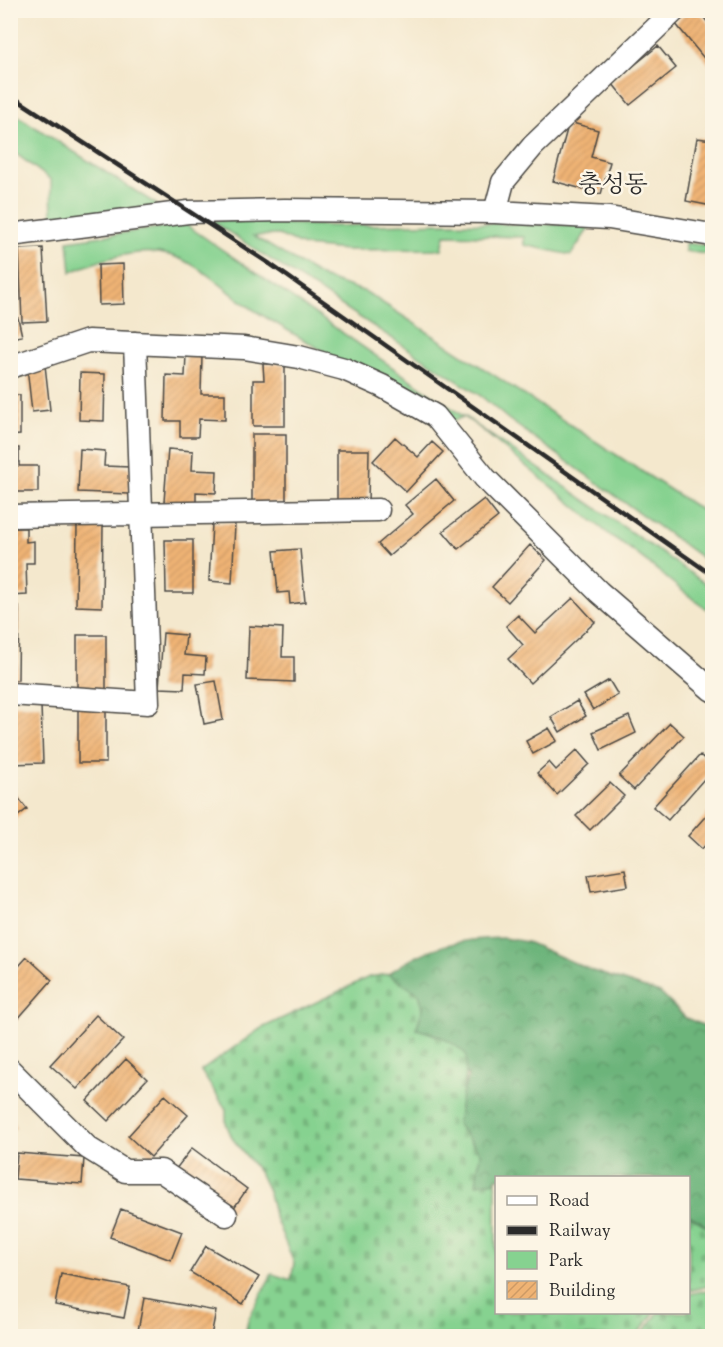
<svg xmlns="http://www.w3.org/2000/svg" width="723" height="1347" viewBox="0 0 723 1347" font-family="'Sorts Mill Goudy','Noto Serif KR',serif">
  <defs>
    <pattern id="forest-crowns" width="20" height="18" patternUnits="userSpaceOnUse" patternTransform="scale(1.5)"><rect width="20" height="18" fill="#6cb47a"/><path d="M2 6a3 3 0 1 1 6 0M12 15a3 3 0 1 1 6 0" fill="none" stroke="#599364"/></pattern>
    <pattern id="cemetery-stones" width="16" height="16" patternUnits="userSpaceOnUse" patternTransform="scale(1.5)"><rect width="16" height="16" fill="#86d290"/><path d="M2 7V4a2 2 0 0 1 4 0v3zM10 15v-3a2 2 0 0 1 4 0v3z" fill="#74b47c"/></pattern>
    <pattern id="building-hatch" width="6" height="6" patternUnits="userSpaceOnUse" patternTransform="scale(1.5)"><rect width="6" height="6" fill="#efb374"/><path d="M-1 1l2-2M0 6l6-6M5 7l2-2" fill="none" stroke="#cd9a65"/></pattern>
  </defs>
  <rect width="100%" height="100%" fill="#fcf5e5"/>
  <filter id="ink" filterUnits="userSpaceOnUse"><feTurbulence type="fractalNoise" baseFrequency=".0167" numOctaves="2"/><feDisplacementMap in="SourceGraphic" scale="12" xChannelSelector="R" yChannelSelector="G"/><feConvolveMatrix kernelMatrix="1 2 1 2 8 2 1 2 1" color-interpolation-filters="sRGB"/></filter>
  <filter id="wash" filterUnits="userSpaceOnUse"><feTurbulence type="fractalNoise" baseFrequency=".008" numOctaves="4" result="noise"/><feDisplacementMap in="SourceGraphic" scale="24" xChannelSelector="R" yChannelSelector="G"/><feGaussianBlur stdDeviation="1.35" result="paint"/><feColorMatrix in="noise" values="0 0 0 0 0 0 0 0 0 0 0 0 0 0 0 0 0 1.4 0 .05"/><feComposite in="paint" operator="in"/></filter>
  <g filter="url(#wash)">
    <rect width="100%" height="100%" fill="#f4e8cd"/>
    <path fill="#86d290" stroke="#587e5e" stroke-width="1.5" d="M10,111L159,206L52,219L51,180L11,150Z
      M210,220L335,226L445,223L591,225L571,255L524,245V237L445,235L442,249L346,250L304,246L279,235L253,236L324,278L366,292L712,517V565L508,419L481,396Z
      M185,224L712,588V612C676,590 648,558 611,536L465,416L447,424C384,386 320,350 257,312C228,294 203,264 169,255C138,247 99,260 71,272L68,241Z
      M685,243L712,246V255L685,251Z"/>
    <path fill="url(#forest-crowns)" stroke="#4c7052" stroke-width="1.5" d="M504,938L527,942L593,971L660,993L686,1018L712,1029V1230L689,1215L688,1178H496V1181L476,1184L480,1153L457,1124L460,1102L468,1077C453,1042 454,1039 416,1029L423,1008L419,994L388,974C426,946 458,939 504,938Z"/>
    <path fill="url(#cemetery-stones)" stroke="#587e5e" stroke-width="1.5" d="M388,974L419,994L423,1008L416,1029C436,1034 450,1040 466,1054C468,1080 460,1098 457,1124L480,1153L476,1184L496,1181V1312L654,1313L637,1336H245L248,1320L272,1274L291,1280L294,1263L274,1215L269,1193L259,1172L232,1138L226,1123V1109L201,1071L260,1029L369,977Z
      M689,1215L712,1230V1285L689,1291Z
      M712,1289V1336H641L658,1313L688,1312L689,1294Z"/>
    <g id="blocks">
      <path fill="url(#building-hatch)" d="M690,10H698L712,28V68L675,23Z
        M658,46L676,68L630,105L612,83Z
        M569,122L598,130L591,157L610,162L601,194L553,181Z
        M697,138L712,140V206L686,201Z
        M43,248L47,321L22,322L19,249Z
        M123,264L124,304L99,305L98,265Z
        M18,318L22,336L10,338V319Z
        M186,354L202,355L201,394H225V420L199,419L198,437H180V421H165L166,375L185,376Z
        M263,364H285V426H253V380H264Z
        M45,365L50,410L32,412L27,367Z
        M80,373L105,374L104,421L79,420Z
        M10,395H20V435L10,436Z
        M252,434H286V503H252Z
        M395,437L418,457L432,442L443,452L406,492L373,461Z
        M10,448H19V466H38V492H10Z
        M80,449L105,451L104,466L130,467L129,494L78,492Z
        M168,449L193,451L192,470L217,471L216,493L196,492V504L164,502Z
        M337,450H369L368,505L337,504Z
        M436,479L454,501L389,556L378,544L413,514L405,505Z
        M484,499L498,517L458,549L443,531Z
        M212,523L235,524L232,583L209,581Z
        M77,524L103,525L102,607L76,606Z
        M10,528H26V542L34,541V563H26L27,595L10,596Z
        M165,540H193V593H166Z
        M530,545L546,560L508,602L492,587Z
        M300,549L305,602L290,604L289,592L278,593L274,551Z
        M573,598L595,622L530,683L508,659L523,645L506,626L518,615L535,633Z
        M10,606H19L18,680H10Z
        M249,626L283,628L282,657H294V682L247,680Z
        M163,633L186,635L184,655L206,657L205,674L185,673L184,689L159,688Z
        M77,635H106V696H77Z
        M609,680L618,695L593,710L584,695Z
        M216,681L223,720L204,724L197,684Z
        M577,701L586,716L560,732L551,717Z
        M78,703H106V763H78Z
        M10,705H41L43,763L10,764Z
        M629,716L636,733L601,750L593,732Z
        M670,723L684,736L634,790L619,776Z
        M549,728L557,741L533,754L526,741Z
        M577,750L589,764L557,795L537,773L549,762L556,770Z
        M700,755L712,766V770L668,820L653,807Z
        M610,783L624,796L590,830L576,816Z
        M10,787L27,809L10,822Z
        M712,809V837L702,849L688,836Z
        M625,869L628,886L591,892L588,875Z
        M712,882V897L705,886Z
        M27,957L52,980L16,1021L10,1016V976Z
        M96,1015L123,1040L77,1089L50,1065Z
        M126,1059L147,1079L108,1121L87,1101Z
        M165,1095L188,1115L151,1157L128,1136Z
        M10,1111L16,1128L10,1130Z
        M192,1148L247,1189L231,1212L175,1170Z
        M17,1153L84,1158L82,1184L15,1179Z
        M121,1209L182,1232L171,1260L110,1237Z
        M206,1246L259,1277L243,1304L190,1272Z
        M61,1274L130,1287L124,1318L55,1305Z
        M144,1298L216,1311L211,1336H170L138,1331Z"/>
    </g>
  </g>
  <g filter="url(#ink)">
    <use href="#blocks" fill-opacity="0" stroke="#494743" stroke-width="1.5"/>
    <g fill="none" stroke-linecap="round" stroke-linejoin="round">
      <g stroke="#494743" stroke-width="25">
        <path id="minor" d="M495,212L503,182L533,146L675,10
          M10,235L188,212L285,210L495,212L609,218L712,235
          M10,367L88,341L244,348L299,357L344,369L382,386L435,416L485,478L599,592L712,690
          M10,516L378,510
          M10,694L148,703L135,343
          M10,1070L88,1148L125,1171H161L226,1215"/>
      </g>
      <use href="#minor" stroke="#fff" stroke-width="22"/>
      <path stroke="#2b2b2b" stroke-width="4.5" d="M10,95L270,264L712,575"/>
    </g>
  </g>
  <g text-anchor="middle" stroke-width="5" stroke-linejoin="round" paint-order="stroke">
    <g font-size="24" fill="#2b2b2b" stroke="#fcf5e5">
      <text x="613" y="192">충성동</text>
    </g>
  </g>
  <rect width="723" height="1347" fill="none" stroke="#fcf5e5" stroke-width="36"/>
  <rect x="495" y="1176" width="195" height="138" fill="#fcf5e5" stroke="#a8a49b" stroke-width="1.5"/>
  <rect x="507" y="1196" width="30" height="9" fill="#ffffff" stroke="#a8a49b" stroke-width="1.5"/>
  <text x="549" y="1206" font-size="18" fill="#2b2b2b">Road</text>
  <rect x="507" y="1226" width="30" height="9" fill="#2b2b2b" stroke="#a8a49b" stroke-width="1.5"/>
  <text x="549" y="1236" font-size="18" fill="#2b2b2b">Railway</text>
  <rect x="507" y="1251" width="30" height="18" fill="#86d290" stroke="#a8a49b" stroke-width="1.5"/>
  <text x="549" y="1266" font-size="18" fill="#2b2b2b">Park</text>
  <rect x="507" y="1281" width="30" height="18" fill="url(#building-hatch)" stroke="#a8a49b" stroke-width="1.5"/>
  <text x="549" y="1296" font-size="18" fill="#2b2b2b">Building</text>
</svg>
